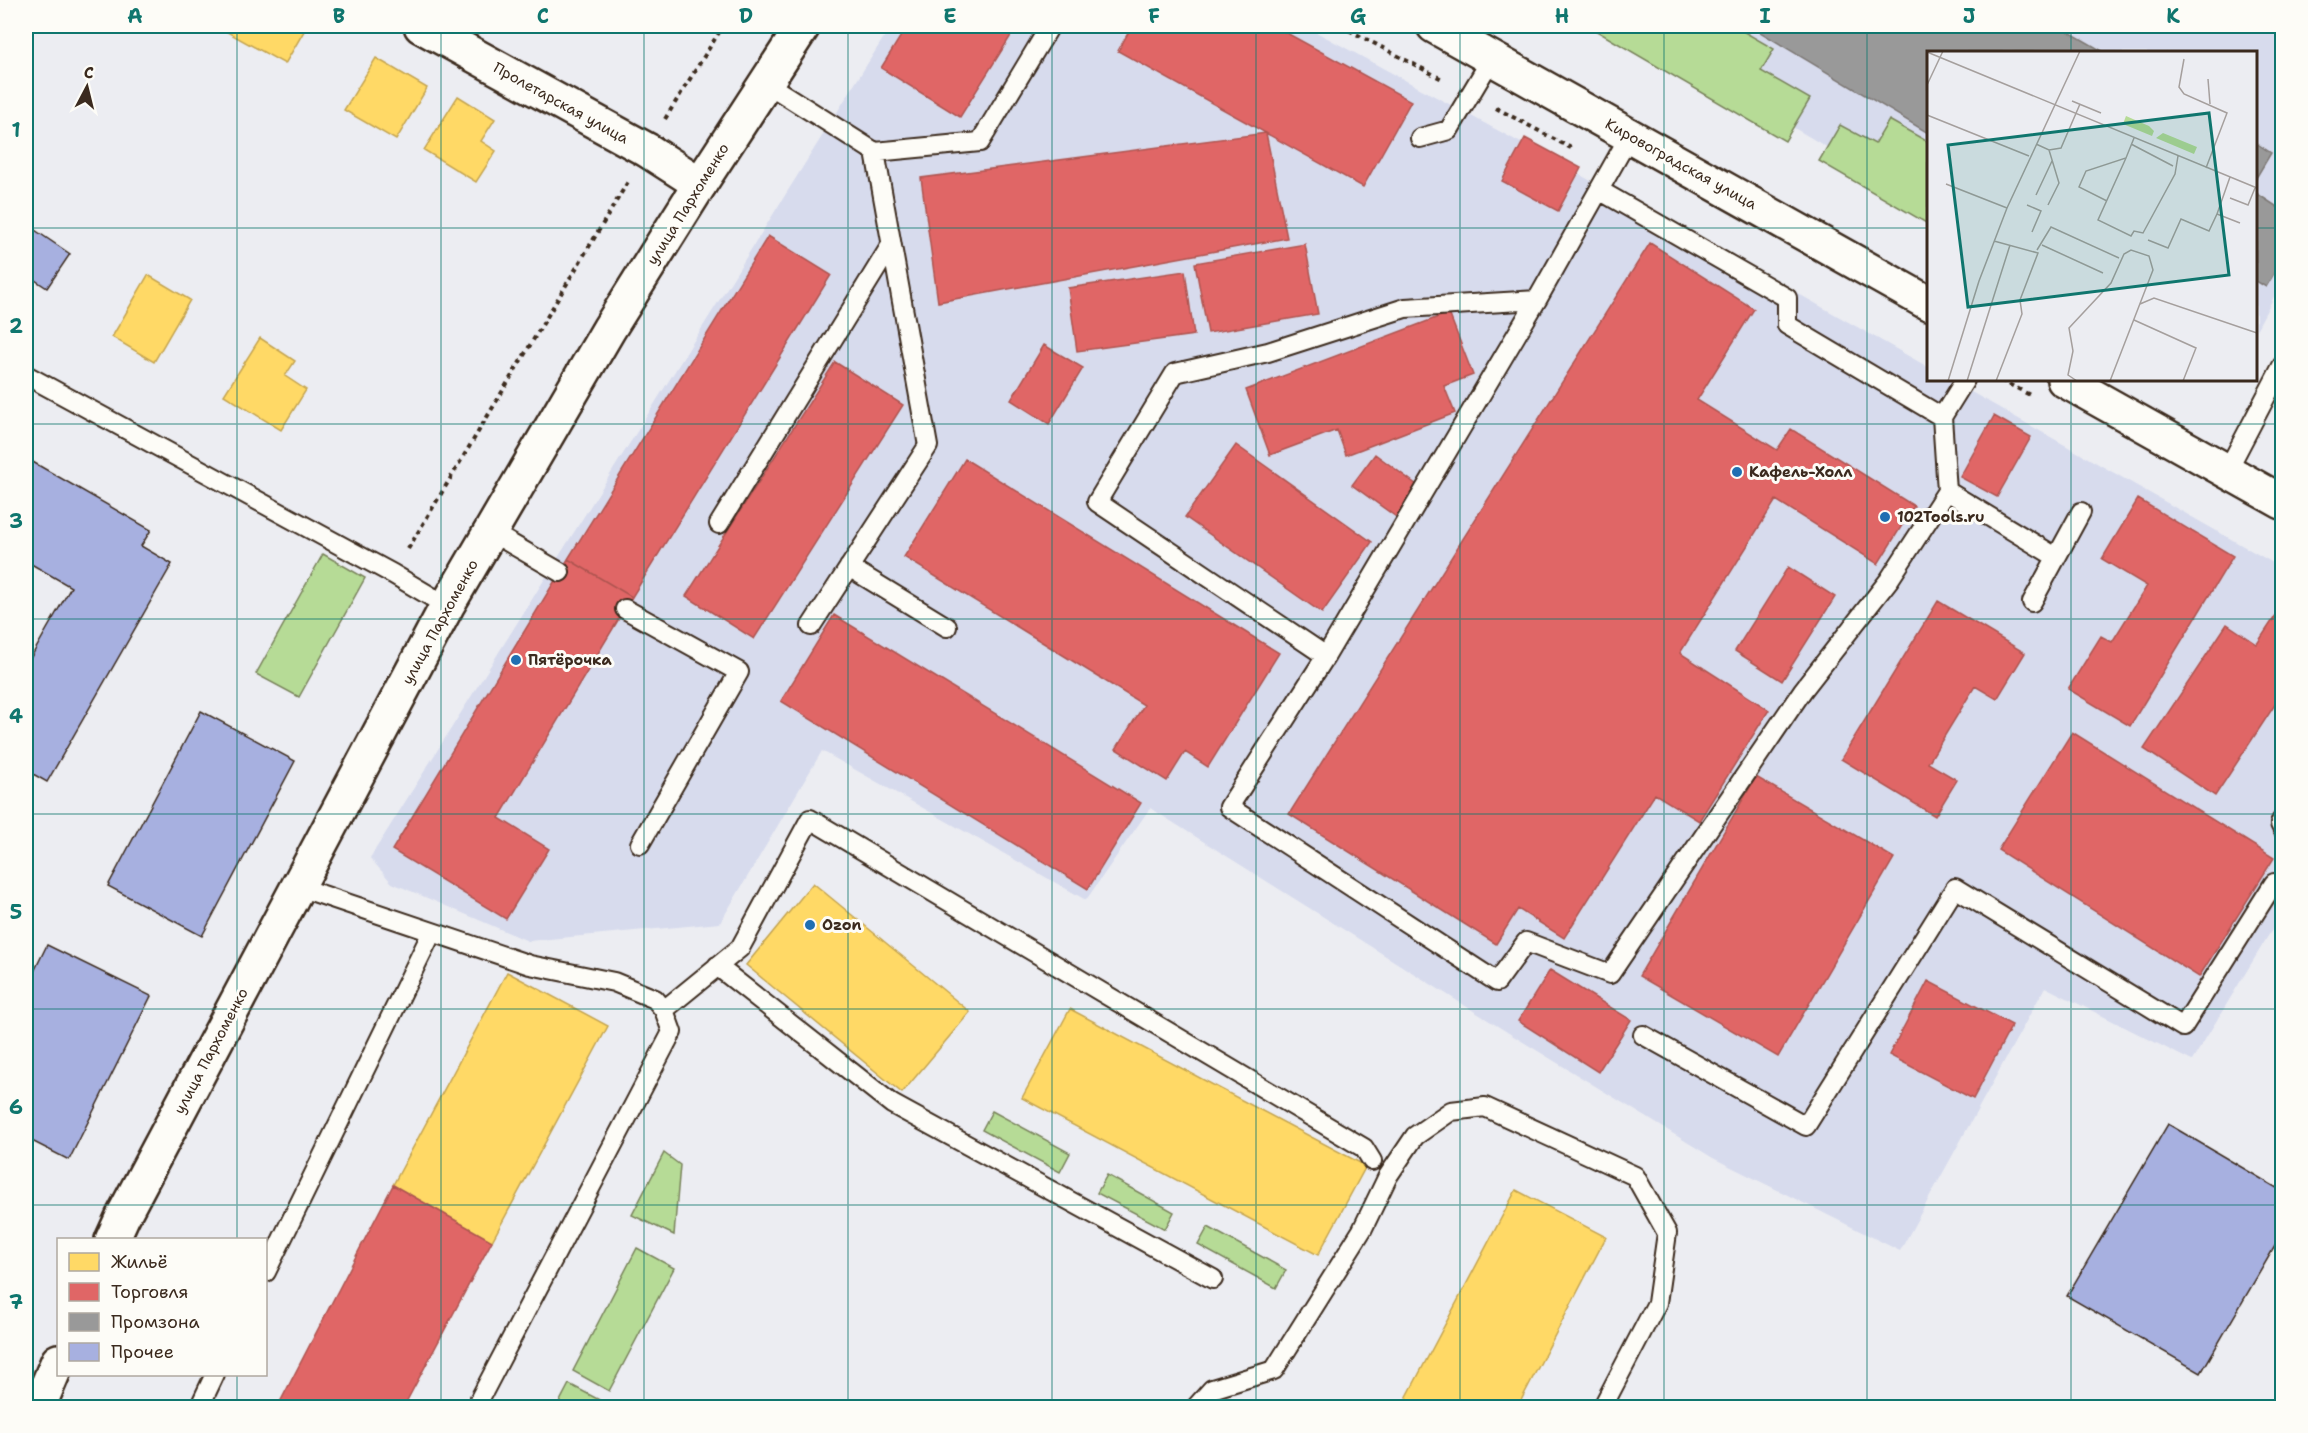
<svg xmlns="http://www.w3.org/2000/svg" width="2308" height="1433" viewBox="0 0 2308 1433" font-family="'Shantell Sans',sans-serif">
  <rect width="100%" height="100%" fill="#ecedf2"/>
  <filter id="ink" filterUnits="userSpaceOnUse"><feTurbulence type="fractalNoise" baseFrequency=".0167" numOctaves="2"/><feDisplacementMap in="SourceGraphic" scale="12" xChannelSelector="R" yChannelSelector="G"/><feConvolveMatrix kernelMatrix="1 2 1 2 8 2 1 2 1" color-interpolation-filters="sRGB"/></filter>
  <g filter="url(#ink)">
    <path fill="#d7dbed" d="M891,26H1305L1774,280L1928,367V380H1950L2282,568V926L2276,923L2192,1061L2045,987L1900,1251L1713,1158L1515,1037L1150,808L1086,900L822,751L720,923L528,941L392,883L370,858Z
      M1619,26H2282V282L2256,330V52H1928V206Z"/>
    <path fill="#b6db96" stroke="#78825a" stroke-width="1.5" d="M1588,26H1734L1774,49L1761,71L1810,99L1785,141Z
      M1889,120L1928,142V224L1819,161L1840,125L1875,144Z
      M323,554L365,578L299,697L256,674Z
      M992,1111L1070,1153L1060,1172L982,1130Z
      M664,1153L680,1165L674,1235L632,1215Z
      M1107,1175L1174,1212L1165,1229L1097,1193Z
      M1208,1227L1286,1270L1276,1288L1198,1245Z
      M637,1248L674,1268L609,1391L573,1371Z
      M569,1384L609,1405L608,1407H557Z"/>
    <path fill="#ffd966" stroke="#c4a450" stroke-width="1.5" d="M221,26H307L285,64L220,28Z
      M376,58L427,88L396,140L344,110Z
      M458,96L495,119L481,141L496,151L476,182L424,150Z
      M148,275L190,300L154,362L112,337Z
      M260,338L295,361L285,376L306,390L281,430L224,395Z
      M813,883L970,1012L902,1093L746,965Z
      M507,972L608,1026L492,1241L393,1185Z
      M1070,1009L1366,1166L1318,1255L1022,1098Z
      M1516,1190L1606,1237L1517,1408H1401Z"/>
    <path fill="#e06666" stroke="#ae5450" stroke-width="1.5" d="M907,26H1017L960,117L881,68Z
      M1132,26H1274L1411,101L1363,187L1118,51Z
      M1266,133L1287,238L938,302L921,178Z
      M1525,138L1581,168L1558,211L1502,181Z
      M768,236L831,275L632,597L568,559Z
      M1650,243L1754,309L1697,400L1777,450L1791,429L1914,506L1878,564L1776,500L1680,653L1769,710L1699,821L1655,794L1564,938L1518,909L1496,944L1289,814Z
      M1305,244L1318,314L1208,333L1195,263Z
      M1185,271L1194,335L1077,351L1068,288Z
      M1449,313L1473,375L1444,386L1455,413L1346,455L1337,430L1270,455L1246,390Z
      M1044,345L1083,368L1049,424L1011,400Z
      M835,362L903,405L754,639L686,596Z
      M1994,416L2031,437L1997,497L1960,477Z
      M1236,445L1372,542L1322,613L1185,517Z
      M1375,454L1421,488L1399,519L1352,485Z
      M965,459L1279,653L1208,767L1185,752L1167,781L1116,749L1144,705L904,557Z
      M2138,499L2233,556L2130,726L2068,689L2101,636L2112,642L2147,586L2102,559Z
      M568,559L632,597L499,818L549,849L506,919L392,850Z
      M1788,567L1835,597L1782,681L1735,651Z
      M1938,601L2025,653L1997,699L1975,686L1928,763L1957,780L1935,816L1841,759Z
      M2282,606V694L2215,796L2144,749L2227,624L2257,644Z
      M834,615L1141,803L1088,889L781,701Z
      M2072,732L2274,858L2199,977L1998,850Z
      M1756,777L1894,858L1778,1057L1639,976Z
      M1550,970L1631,1020L1598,1072L1518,1021Z
      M1928,981L2012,1025L1973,1099L1889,1055Z
      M393,1185L492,1241L403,1408H277Z"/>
    <path fill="#999" stroke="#7d7874" stroke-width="1.5" d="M1750,26H2059L2104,52H1928V133Z
      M2256,143L2271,153L2256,178Z
      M2256,193L2282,210V260L2266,287L2256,281Z"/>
    <path fill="#a7b0e0" stroke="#3b2a1e" stroke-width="1.5" d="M26,224L70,254L47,288L26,274Z
      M31,461L151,530L141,546L172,564L47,782L26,770V666L71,587L26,561V463Z
      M201,711L295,761L202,936L108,886Z
      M47,945L151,996L69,1160L26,1138V988Z
      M2168,1124L2282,1191V1234L2201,1373L2067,1296Z"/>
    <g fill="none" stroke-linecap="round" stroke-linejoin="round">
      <g stroke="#3b2a1e" stroke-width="22">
        <path id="lane" d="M766,83L875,152L980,142L1050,26
          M1420,138L1449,130L1492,58
          M1599,190L1787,298V325L1942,417
          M1537,300L1326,656L1229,807L1497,982L1526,942L1610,974L1803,690L1889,580L1947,491L1942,417L1965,380
          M26,375L393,574L447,606
          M2227,471L2282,366
          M1947,491L2056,557
          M719,524L891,245
          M491,532L560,572
          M849,567L947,627
          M2032,602L2081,512
          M625,609L739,672L640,844
          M811,626L928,446L875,152
          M1326,656L1097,502L1175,373L1268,352L1405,308L1537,300L1630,135
          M2282,819L2280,824L2282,828
          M299,887L530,965L614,982L655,999L664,1010L672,1032L475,1408
          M717,966L892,1104L1213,1279
          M664,1010L740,948L810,819L1364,1148L1372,1161
          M1643,1035L1806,1126L1955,888L2183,1027L2274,883L2282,887
          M266,1272L432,932
          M199,1408L215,1374
          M1195,1408L1212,1389L1274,1370L1362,1230L1388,1176L1415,1136L1451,1111L1485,1107L1635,1176L1667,1233L1657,1303L1602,1408"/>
      </g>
      <g stroke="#3b2a1e" stroke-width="38">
        <path id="street" d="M421,26L647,150L700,184"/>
      </g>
      <g stroke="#3b2a1e" stroke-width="38">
        <path id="secondary" d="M1434,26L1928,303
          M2064,380L2282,502
          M112,1240L123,1216L447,606L609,329L700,184L803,26
          M38,1408L58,1361"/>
      </g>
      <path stroke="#3b2a1e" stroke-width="4" stroke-dasharray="4.5 4.5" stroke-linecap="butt" d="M1341,26L1444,80
        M1496,108L1571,148
        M665,119L723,26
        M2001,380L2030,395
        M408,549L629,180"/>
      <use href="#lane" stroke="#fdfcf7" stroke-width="18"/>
      <use href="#street" stroke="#fdfcf7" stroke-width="33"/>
      <use href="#secondary" stroke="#fdfcf7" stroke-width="33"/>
    </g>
  </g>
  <path fill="none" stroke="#0f766e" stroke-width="1.5" stroke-opacity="0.55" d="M237,26V1240M441,26V1408M644,26V1408M848,26V1408M1052,26V1408M1256,26V1408M1460,26V1408M1664,26V1408M1867,26V1408M2071,26V52M26,228H1928M2256,228H2282M2071,380V1408M26,424H2282M26,619H2282M26,814H2282M26,1009H2282M26,1205H2282M237,1374V1408"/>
  <g fill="#1f6fb2" stroke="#fdfcf7" stroke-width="2">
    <circle cx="1737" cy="472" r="6"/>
    <circle cx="1885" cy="517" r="6"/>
    <circle cx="516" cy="660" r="6"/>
    <circle cx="810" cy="925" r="6"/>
  </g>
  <g text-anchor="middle" stroke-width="6" stroke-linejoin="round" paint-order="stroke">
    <g font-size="15" fill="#3b2a1e" stroke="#fdfcf7">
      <text transform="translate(561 103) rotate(29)" y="5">Пролетарская улица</text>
      <text transform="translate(1681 164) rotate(29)" y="5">Кировоградская улица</text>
      <text transform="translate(688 204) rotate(-58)" y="5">улица Пархоменко</text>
      <text transform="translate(440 622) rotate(-61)" y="5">улица Пархоменко</text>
      <text transform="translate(211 1051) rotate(-62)" y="5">улица Пархоменко</text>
    </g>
    <g font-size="15" font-weight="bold" fill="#3b2a1e" stroke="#fdfcf7" text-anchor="start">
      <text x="1749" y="477">Кафель-Холл</text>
      <text x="1897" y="522">102Tools.ru</text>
      <text x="528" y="665">Пятёрочка</text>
      <text x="822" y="930">Ozon</text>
    </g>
  </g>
  <g transform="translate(1927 51)">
    <rect width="330" height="330" fill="#ecedf2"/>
    <path d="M199,65L222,75L227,80L225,85L196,73ZM236,82L270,96L267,103L229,87Z" fill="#b6db96"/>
    <path fill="none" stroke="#a59f9d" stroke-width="1.5" d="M0,1L330,137M257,8L252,36L257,43L300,62L279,117M281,28L283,53M0,34L16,0M145,50L174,62M0,64L102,105M109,93L122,99L134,97L153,53M204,93L246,115M199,107L171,169L204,185L207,180L216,182L248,123L251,105M19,133L80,157M109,144L125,110M303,147L321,154L328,137M180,150L152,136L159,120L199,107L207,87M100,154L114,160L105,181M121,154L132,132L122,99M290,163L303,126M221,189L241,197L254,168L282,180L290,163L313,172M67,190L111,202L93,249L95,263L69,330M115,194L176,222M110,199L124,176L192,207M213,253L227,247L330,282M207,269L269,297L256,330M21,330L52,230L80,157L153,0M40,330L83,194M150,330L141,324L146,300L142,277L184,232L197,203L204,199L222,205L226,219L183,330"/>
    <path fill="#0f766e" fill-opacity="0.15" stroke="#0f766e" stroke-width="3" d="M282,62L302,224L41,256L21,94Z"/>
    <rect width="330" height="330" fill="none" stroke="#3b2a1e" stroke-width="3"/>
  </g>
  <rect width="2308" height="1433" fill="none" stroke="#fdfcf7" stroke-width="66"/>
  <rect x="57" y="1238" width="210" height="138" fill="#fdfcf7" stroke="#afa8a0" stroke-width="1.5"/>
  <rect x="69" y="1253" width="30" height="18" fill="#ffd966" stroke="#afa8a0" stroke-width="1.5"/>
  <text x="111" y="1268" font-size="18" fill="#3b2a1e">Жильё</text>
  <rect x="69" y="1283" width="30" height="18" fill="#e06666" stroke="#afa8a0" stroke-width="1.5"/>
  <text x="111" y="1298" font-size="18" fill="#3b2a1e">Торговля</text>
  <rect x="69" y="1313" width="30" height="18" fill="#999999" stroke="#afa8a0" stroke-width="1.5"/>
  <text x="111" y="1328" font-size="18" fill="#3b2a1e">Промзона</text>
  <rect x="69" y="1343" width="30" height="18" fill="#a7b0e0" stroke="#afa8a0" stroke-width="1.5"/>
  <text x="111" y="1358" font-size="18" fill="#3b2a1e">Прочее</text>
  <g transform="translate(87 87) rotate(7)" stroke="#fdfcf7" stroke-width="4.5" paint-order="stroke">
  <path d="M0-4.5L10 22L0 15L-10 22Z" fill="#3b2a1e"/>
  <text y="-9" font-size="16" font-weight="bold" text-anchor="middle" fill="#3b2a1e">С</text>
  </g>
  <rect x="33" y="33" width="2242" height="1367" fill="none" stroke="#0f766e" stroke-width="2"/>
  <g font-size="20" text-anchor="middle" font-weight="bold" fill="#0f766e">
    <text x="135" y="23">A</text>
    <text x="339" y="23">B</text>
    <text x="543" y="23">C</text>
    <text x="746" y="23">D</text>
    <text x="950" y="23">E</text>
    <text x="1154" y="23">F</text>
    <text x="1358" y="23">G</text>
    <text x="1562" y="23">H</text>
    <text x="1765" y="23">I</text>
    <text x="1969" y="23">J</text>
    <text x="2173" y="23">K</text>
    <text x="16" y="137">1</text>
    <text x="16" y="333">2</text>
    <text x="16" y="528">3</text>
    <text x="16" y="723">4</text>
    <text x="16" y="919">5</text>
    <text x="16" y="1114">6</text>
    <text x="16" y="1309">7</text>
  </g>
</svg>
